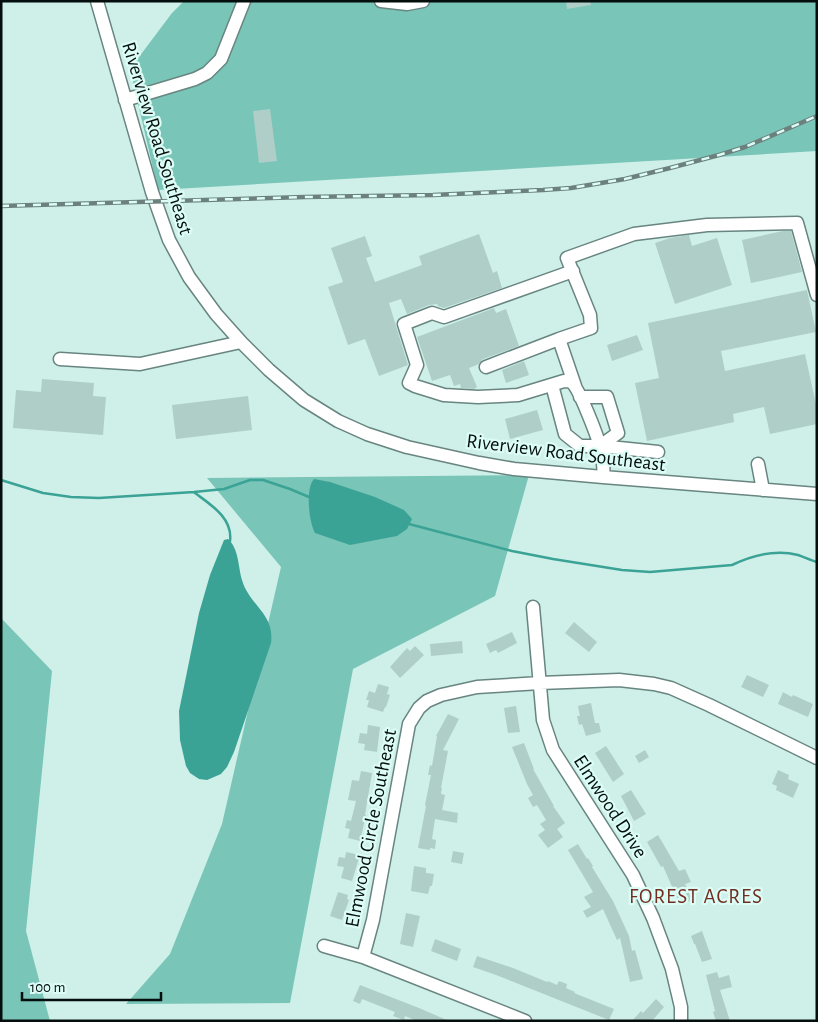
<svg xmlns="http://www.w3.org/2000/svg" width="818" height="1022" viewBox="0 0 818 1022" font-family="'Alegreya Sans',sans-serif">
  <rect width="100%" height="100%" fill="#cfefe9"/>
  <path fill="#79c5b8" d="M184,1H817V151L158,190L130,69L172,13Z
    M529,475L495,596L353,669L290,1003L126,1004L170,954L222,824L281,567L207,478Z
    M1,618L52,671L26,931L50,1021H1Z"/>
  <path fill="#3ba395" d="M314,479L330,482L375,497L404,510L412,519L407,529L397,536L350,545L315,533C309,522 305,489 314,479Z
    M228,539C239,549 238,566 242,580C249,605 275,614 271,643L234,752L227,767L221,774L207,780L199,779L190,773L186,766L180,740L179,711L199,613L210,575L224,540Z"/>
  <g fill="none" stroke-linecap="round" stroke-linejoin="round">
    <path stroke="#3ba395" stroke-width="2.5" d="M1,480L43,493L71,497L99,498L194,492L224,489L250,480H263L290,489L309,497
      M195,493C211,505 233,518 230,541
      M409,524L512,551L553,559L622,570L650,572L732,565C753,555 775,549 798,555C804,557 810,560 817,562"/>
  </g>
  <path fill="#afcec8" d="M566,1H590L591,5L567,9Z
    M270,109L277,161L259,163L253,111Z
    M783,231H791L802,272L751,283L742,240Z
    M479,234L493,273L497,271L502,288L444,308L438,306L437,304L429,305L407,314L401,299L389,303L408,365L379,376L365,339L348,345L328,287L343,282L331,248L365,236L372,256L366,258L375,282L422,265L419,256Z
    M689,235L692,246L717,238L732,285L675,304L655,243L670,238Z
    M807,290L816,332L721,351L725,371L805,354L817,409V424L770,434L764,407L733,414L734,422L647,441L635,383L659,378L648,323Z
    M494,308L496,313L506,309L519,346L483,359L479,364L469,368L477,387L474,389L461,388L460,384L454,386L450,375L432,381L417,337Z
    M637,335L643,350L612,361L607,345Z
    M524,361L529,375L506,383L502,370Z
    M42,379L94,383L93,396L106,397L103,435L13,428L16,390L41,392Z
    M248,396L252,430L176,439L172,405Z
    M537,410L543,430L510,439L505,419Z
    M574,622L597,642L589,652L565,633Z
    M512,632L517,643L498,653L496,650L490,653L486,644Z
    M462,641L463,653L431,656L430,644Z
    M415,646L424,655L400,678L390,667L407,648L410,651Z
    M747,675L769,685L763,697L741,687Z
    M378,684L389,687L387,694L390,695L386,707H385L383,712L367,707L369,700H366L369,691L375,693Z
    M783,692L792,697L793,695L813,704L808,717L778,704Z
    M591,703L595,723H599L601,732L586,736L582,724L579,725L577,716H580L578,706Z
    M516,706L520,732L508,733L504,708Z
    M448,714L459,719L443,750L448,751L441,788H442L441,794L445,795L442,810L458,813L457,823L435,819L432,839L436,840L435,849L430,848V850L418,848L426,806L425,805L431,775H428L430,765L432,766L437,736H436Z
    M368,725L380,727L377,752L364,750L365,744L358,743L360,733L367,734Z
    M524,743L534,769H533L554,806H553L565,823L557,829L563,837L548,848L538,835L545,830L540,824L546,820L537,805L533,807L528,798L533,795L527,784L512,747Z
    M606,746L624,774L613,782L595,753Z
    M645,750L649,757L639,763L635,756Z
    M778,770L789,775L788,779L799,784L793,798L776,790L777,786L772,784Z
    M361,771L372,773L365,815H366L360,841L348,838L350,829L345,828L347,820L351,821L356,801L348,800L352,780L359,781Z
    M631,790L646,814L634,821L621,796Z
    M658,835L679,871L685,869L691,882L685,884L692,900L680,905L663,866L661,867L647,842Z
    M578,844L587,859L588,858L593,866L592,867L613,901L629,936L632,951L635,950L643,979L630,982L620,938L617,940L603,909L587,918L583,911L591,907L584,897L593,892L568,850Z
    M453,851L464,853L462,864L451,862Z
    M346,852L360,855L352,881L341,878L344,867L337,866L339,857L345,858Z
    M414,866L426,868V873L434,874L432,886H430L428,894L411,891Z
    M338,892L348,895L347,899L349,900L342,920L330,916Z
    M406,913L420,916L413,947L400,944Z
    M702,931L712,959L702,962L695,944H694L691,936Z
    M435,939L461,949L457,961L431,951Z
    M477,956L513,968L547,982L548,981L557,985L559,981L567,984L566,988L575,992L574,993L614,1009L609,1020L496,975L473,967Z
    M717,972L719,978L729,975L732,987L720,990L730,1021H716L713,1012L715,1011L706,975Z
    M360,985L419,1008L449,1021H417L405,1016L404,1020L393,1016L395,1012L362,999L360,1004L353,1001Z
    M656,999L664,1007L652,1021H632L641,1011L643,1013Z"/>
  <g fill="none" stroke-linecap="round" stroke-linejoin="round">
    <g stroke="#688580" stroke-width="15">
      <path id="minor" d="M97,1L152,192L169,240L189,277L216,314L241,342L269,370L304,400L338,421L367,434L407,447L479,463L514,469L603,477L817,494
        M381,1L407,4L423,1
        M125,100L195,79L207,73L221,59L244,1
        M573,271L444,317L432,313L404,324L417,365L409,383L415,386L444,395L478,397L518,395L564,381C566,381 569,381 571,382C579,387 597,436 600,446C603,456 604,467 603,477
        M559,339L591,328L590,315L567,258L634,234L707,225L797,223L817,295
        M60,359L140,364L241,342
        M486,367L559,339L575,386
        M552,385L565,434L580,446H600L658,452
        M580,397H607L618,433L600,446
        M758,464L763,490
        M533,607L543,720L553,750L633,875L653,918L672,969L681,1007V1021
        M324,946L363,957L525,1021
        M363,957L373,920L409,724L419,708L427,701L441,695L477,687L540,683L619,680L654,684L671,688L709,705L817,758"/>
    </g>
    <use href="#minor" stroke="#fff" stroke-width="12"/>
    <g stroke="#6c817d" stroke-width="4.5">
      <path id="rail" d="M1,206L305,197L433,195L543,190L571,188L625,179L670,168L719,155L745,147L817,116"/>
    </g>
    <use href="#rail" stroke="#dcfcf6" stroke-width="2.5" stroke-dasharray="8" stroke-linecap="butt"/>
  </g>
  <g text-anchor="middle" stroke-width="4.5" stroke-linejoin="round" paint-order="stroke">
    <g font-size="20" fill="#040e0c" stroke="#dcfcf6">
      <text transform="translate(158 138) rotate(73)" y="7">Riverview Road Southeast</text>
      <text transform="translate(566 452) rotate(7)" y="7">Riverview Road Southeast</text>
      <text transform="translate(611 806) rotate(57)" y="7">Elmwood Drive</text>
      <text transform="translate(370 828) rotate(-79)" y="7">Elmwood Circle Southeast</text>
    </g>
    <g font-size="21" letter-spacing="1" fill="#722e21" stroke="#dcfcf6">
      <text x="696" y="903">FOREST ACRES</text>
    </g>
  </g>
  <rect width="818" height="1022" fill="none" stroke="#040e0c" stroke-width="5"/>
  <path d="M22 992v8h139v-8" fill="none" stroke="#040e0c" stroke-width="2.5"/>
  <text x="30" y="992" font-size="15" fill="#040e0c" stroke="#dcfcf6" stroke-width="4" paint-order="stroke">100 m</text>
</svg>
